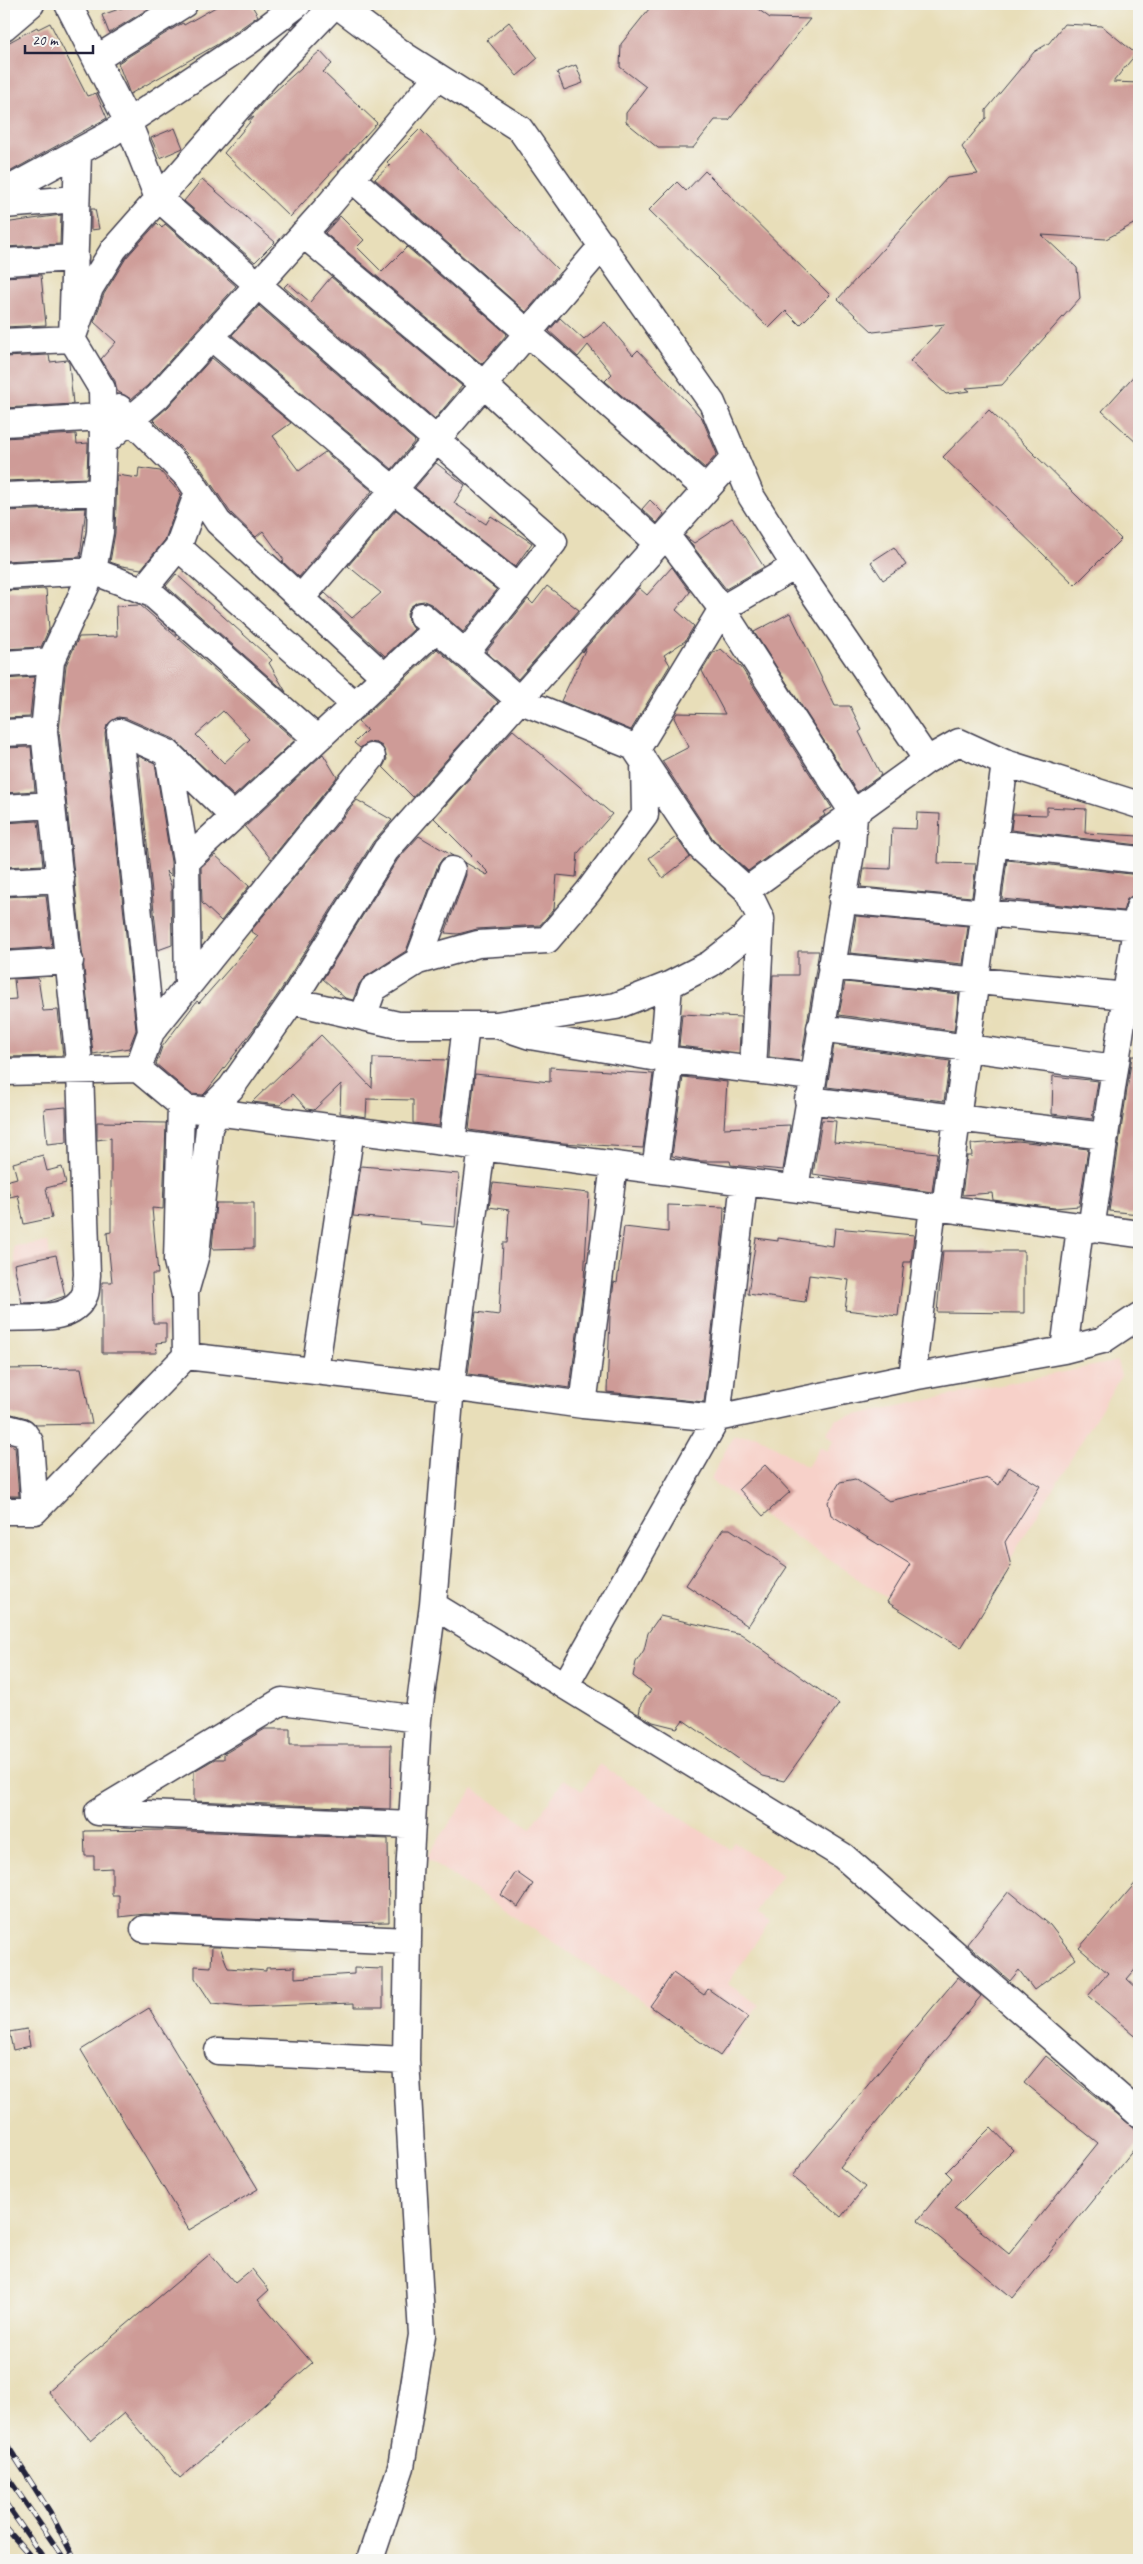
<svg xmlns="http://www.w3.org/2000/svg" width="1143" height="2564" viewBox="0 0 1143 2564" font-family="Caveat,sans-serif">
  <rect width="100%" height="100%" fill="#f6f6f2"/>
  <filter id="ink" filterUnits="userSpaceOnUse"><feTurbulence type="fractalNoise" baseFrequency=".02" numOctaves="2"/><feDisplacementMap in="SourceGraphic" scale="10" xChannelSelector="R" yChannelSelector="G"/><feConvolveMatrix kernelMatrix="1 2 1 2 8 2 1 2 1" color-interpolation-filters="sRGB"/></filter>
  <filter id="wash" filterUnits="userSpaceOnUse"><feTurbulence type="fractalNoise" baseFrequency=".0096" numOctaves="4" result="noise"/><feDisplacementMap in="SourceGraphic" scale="20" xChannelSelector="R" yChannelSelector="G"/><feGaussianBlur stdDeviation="1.12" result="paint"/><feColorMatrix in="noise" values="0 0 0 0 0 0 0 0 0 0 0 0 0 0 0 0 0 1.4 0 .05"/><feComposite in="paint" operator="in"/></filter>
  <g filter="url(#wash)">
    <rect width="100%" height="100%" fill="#e8deb9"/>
    <path fill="#f7d1c9" d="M48,1242L55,1291L20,1296L13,1246Z
      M1117,1361L1121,1376L958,1646L710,1480L733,1436L757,1435L807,1467L820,1447L827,1451L834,1440L826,1434L836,1419Z
      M600,1764L729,1849L734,1842L782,1874L756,1912L770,1921L728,1984L759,2005L725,2056L426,1858L473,1789L531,1828L564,1779L582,1791Z"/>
    <g id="blocks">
      <path fill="#ce9b97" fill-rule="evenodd" d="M133,4H156L109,33L102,15Z
        M221,4H251L258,16L218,44L130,94L118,63L179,25L183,23L184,25Z
        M653,4H751L770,18L810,19L729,120H715L693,148H658L626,122V113L646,87L620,67L621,44Z
        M509,22L538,58L517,76L487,40Z
        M50,23L87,96L96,93L107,118L4,175V45L37,27L38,29Z
        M1064,24L1102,26L1136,54L1113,82L1139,83V221L1106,239L1042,235L1077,268L1080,298L1002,385L966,388L970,391L946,394L910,361L945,324L873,332L838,299L947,178L978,174L962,147L986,118V110L1034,52L1049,43Z
        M320,51L332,64L323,72L377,123L290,217L224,153L254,117L248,120L265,100Z
        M576,65L583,83L564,90L557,72Z
        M175,128L183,148L160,158L151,138Z
        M420,129L560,272L526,312L375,179L390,165L387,162Z
        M705,171L830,295L800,325L786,311L769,328L649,210L677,182L686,191Z
        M202,179L275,242L255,262L184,201Z
        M91,209H95L99,229L91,230Z
        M61,215L60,244L4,247V223Z
        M340,216L364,240L357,247L382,272L407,247L507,334L482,364L325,233Z
        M157,223L162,228L165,224L236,286L147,386L131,399L117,391L115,381L101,359L116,342L94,322L104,294L126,258Z
        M41,275L46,325L4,327V277Z
        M331,277L462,386L435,419L284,287L288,283L310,302Z
        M259,306L415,441L392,469L232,335Z
        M560,318L584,340L605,322L633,355L638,350L702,418L717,454L705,468L605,381L612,374L588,345L578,357L549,331Z
        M49,355L50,362L67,360L69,363L73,404L4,408V357Z
        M212,358L291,423L273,436L299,471L325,452L372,491L299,577L282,561L284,560L263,531L256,537L230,512L200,467L153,420L168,407Z
        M1139,370V445L1102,411Z
        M989,410L1121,539L1075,585L943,457Z
        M76,434L77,444L88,443L87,478L4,481V438Z
        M436,463L465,485L454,503L486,524L491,516L532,543L515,567L415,488Z
        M139,468L160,471L181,494L165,540L141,569L122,566L110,562L115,533L117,475L138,478Z
        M650,500L664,514L657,523L642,509Z
        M86,508L80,557L4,561V511Z
        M396,510L497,590L463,632L431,604L424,601L417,602L410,607L407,614L408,621L414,629L385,656L321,597L325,593L352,618L381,593L348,566Z
        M732,518L764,567L726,589L685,536L694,543Z
        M894,547L906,565L883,580L871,562Z
        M672,567L690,592L676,610L694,626L685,641L664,655L670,665L631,730L561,701L586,648L582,652L639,588L647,595Z
        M176,574L272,660L269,663L286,692L166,586Z
        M547,586L579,610L518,679L486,652L528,599L533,604Z
        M46,589L49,629L41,647L4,649V591Z
        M140,605L295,740L234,796L174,739L126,718L118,717L107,725L105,734L136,1030L129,1048L93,1054L59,731L66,665L79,637L117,636L116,606ZM223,711L250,739L224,763L196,735Z
        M790,613L835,706H850L862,730L859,732L881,775L857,792L754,632Z
        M437,649L498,702L413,797L383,767L387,759L382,746L375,742L367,743L360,748L354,743L367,730L358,722Z
        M721,649L741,667L832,808L823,812L825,815L748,871L713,839L662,761L689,747L674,718L677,713L725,714L702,671L713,653Z
        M34,677L30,717L4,718V679Z
        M513,730L612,814L578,853L576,877L557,875L554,909L540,925L477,929L458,934L445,933L466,875L464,862L487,875L489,873L434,818Z
        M31,747L35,791L4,793V748Z
        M323,754L337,777L271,859L245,827Z
        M138,756L155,763L171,862V876L166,871L171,886L172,945L158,950Z
        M357,800L392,820L373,842L279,993L256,1026L206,1092L203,1095L191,1094L156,1064L162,1047L197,1001L199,1003L258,936L251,931Z
        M1047,807L1086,809L1085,833L1139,836V845L1011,830L1013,814L1047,815Z
        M917,813L940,814L938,863L976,864L972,897L861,887L864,868L890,869L892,828L916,829Z
        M38,821L43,865L4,867V823Z
        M419,836L453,856L443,858L438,865L406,951L365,977L359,984L353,1000L345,998L323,979L398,859Z
        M676,837L690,857L663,878L649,858Z
        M215,855L249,886L221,921L202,903L201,867Z
        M1007,860L1139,875L1137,894L1127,899L1123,911L1002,899Z
        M46,895L52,947L4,950V897Z
        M856,916L968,926L963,964L850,953Z
        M798,951H819L801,1061L769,1057L773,975H798Z
        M38,978L43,1011L58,1010L63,1056L4,1057V1000L16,999L14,979Z
        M845,982L959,994L954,1031L839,1015Z
        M682,1014L741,1017L739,1053L679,1046Z
        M321,1035L372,1088L373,1058L447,1060L439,1126L413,1123V1100L367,1099L366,1117L340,1113L341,1084L314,1110L307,1109L293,1094L280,1105L252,1102Z
        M834,1045L950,1061L944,1101L827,1087Z
        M1132,1056H1139V1214L1109,1211Z
        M550,1067L653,1074L643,1148L563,1143L469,1130L475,1074L550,1082Z
        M1053,1076L1098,1081L1092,1119L1052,1114Z
        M683,1077L727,1082L724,1128L790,1125L783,1170L731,1165L730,1161H698L672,1156Z
        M66,1107L67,1142L47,1144L44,1109Z
        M822,1120L836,1121L834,1142L937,1153L932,1192L813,1174Z
        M97,1122L166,1123L163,1209L152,1208L158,1274H152L153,1323H166V1342L156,1343L157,1353H102V1282H112L107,1233L111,1232V1138L97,1140Z
        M1018,1141L1088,1149L1079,1206L1054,1208L993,1200L992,1193L962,1195L967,1156H972L971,1144Z
        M43,1155L47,1171L62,1167L66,1183L46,1188L52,1218L24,1224L18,1195L10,1197L6,1181L17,1178L13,1163Z
        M361,1166L459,1174L455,1227L420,1224L421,1222L353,1216Z
        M493,1183L589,1193L584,1280L570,1388L468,1374L476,1312L499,1315L503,1243H507L509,1210L489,1207Z
        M216,1203H254V1248L212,1249Z
        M668,1205L724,1207L723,1231L704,1402L607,1392L610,1316L614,1282L617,1283L624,1227L668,1232Z
        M835,1228L914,1235L911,1262H904L898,1316L845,1310L849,1280L809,1275L805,1302L748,1294L756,1238L778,1241V1238L833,1246Z
        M943,1251H1024V1313L937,1312Z
        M56,1255L65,1296L47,1302L22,1303L14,1264Z
        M81,1368L92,1424L36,1425L27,1418L4,1412V1369Z
        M4,1442L15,1447L19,1496H4Z
        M765,1465L790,1492L763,1516L739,1489Z
        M1009,1467L1040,1486L1005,1542L1011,1566L961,1648L887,1602L910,1564L831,1515L828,1502L840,1482L855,1479L889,1501L988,1478L999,1485Z
        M723,1529H730L787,1567L748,1626L686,1585Z
        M660,1616L741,1634L839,1704L784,1781L763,1776L683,1720L677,1728L653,1722L639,1714L641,1704L651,1690L633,1676L636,1662L644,1650L648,1633Z
        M265,1729H290V1745H391L390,1809L194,1801V1771L215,1759H224V1754Z
        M163,1830L388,1839L389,1922L332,1923L145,1914L119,1917V1895H112V1868L94,1869V1856H85L84,1831Z
        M516,1872L533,1884L518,1907L501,1895Z
        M1139,1879V1965L1127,1979L1139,1990V2039L1088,1996L1108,1973L1079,1948Z
        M1009,1891L1050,1925L1076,1959L1034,1990L1019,1970L1010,1981L967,1944Z
        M212,1947H220L228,1968L266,1971V1968L295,1967V1978L354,1974V1968L383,1969V2007H354V2003L243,2007L212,2004L195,1978V1966L211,1967Z
        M673,1973L704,1995L708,1989L748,2017L720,2056L650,2006Z
        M958,1977L981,1996L840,2167L865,2187L841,2217L792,2176Z
        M149,2008L258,2189L189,2230L81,2050Z
        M27,2029L30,2046L13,2050L9,2032Z
        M1046,2056L1139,2132V2143L1013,2298L918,2220L952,2178L946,2172L991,2127L1013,2150L954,2209L1009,2254L1098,2143L1024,2083Z
        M210,2254L235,2283L252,2269L269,2290L258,2300L312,2363L180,2478L124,2413L91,2441L48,2391Z"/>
    </g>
  </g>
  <g filter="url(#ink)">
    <use href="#blocks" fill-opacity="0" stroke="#403e4e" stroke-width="1"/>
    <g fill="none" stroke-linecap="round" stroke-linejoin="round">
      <g stroke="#403e4e" stroke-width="29">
        <path id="minor" d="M68,4L128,122L158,198L554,542L465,654
          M336,4L405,56L520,129L712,403L751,496L795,566L927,760
          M4,27L31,4
          M96,59L184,4
          M78,153L72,339L90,288L114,249L268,74L335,4
          M351,178L706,489
          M4,192L107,136L248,42L298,4
          M4,205L76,199
          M303,234L484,385L658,544
          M4,262L75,258
          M211,337L394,490L518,588
          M4,342L72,339L102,389L103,443L100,532L93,571L51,661L44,731L80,1071L87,1275C86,1281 87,1289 85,1294C73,1324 29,1316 4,1318
          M119,408L189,478L218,522L385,677
          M4,423L102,417
          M103,443L157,397L324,211L437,77
          M4,496L101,492
          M666,535L722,609L854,814L852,847L795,1188
          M178,547L355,705
          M4,576L93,571L152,594L317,739
          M143,590L178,547L198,492
          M301,598L603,245
          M422,616L519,700L634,747L702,849L747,890
          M4,664L51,661
          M4,733L44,731
          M168,753L186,861L188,986
          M4,808L52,805
          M995,843L1139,860
          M186,861L436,629
          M4,882L61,879
          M842,900L1139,927
          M418,961L452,870
          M4,965L70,961
          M831,966L1126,996
          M292,1001L398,1025H496L616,1006L669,985L710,964L742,939L761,919L747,890L927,760L959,742L1005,763L1139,805
          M363,1017L373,989L418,961L478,944L547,940L588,892L645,815L644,762L637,749L722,609L795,566
          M500,1026L530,1036L663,1059L812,1077
          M820,1028L1115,1068
          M151,1032L120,732L168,753L234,817
          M663,1059L669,985
          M138,1069L151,1032L372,757
          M753,1070L761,919
          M4,1072L138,1069L185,1108L1139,1234
          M808,1100L1105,1136
          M208,1111L231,1088L292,1001L386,850L735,457
          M452,1143L466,1025
          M655,1170L670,1060
          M945,1208L1005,763
          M1091,1229L1139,908
          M186,1289L196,1254L209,1128L217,1112
          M1064,1350L1080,1228
          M186,1356L451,1387L583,1405L717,1418L912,1377L1064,1350L1103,1340L1139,1316
          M315,1371L351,1130
          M912,1377L933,1207
          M583,1405L614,1165
          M4,1427L23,1432L30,1442L35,1511
          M4,1511H35L186,1356L185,1295L177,1261L181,1104
          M433,1605L843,1856L1139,2114
          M565,1686L717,1418L744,1182
          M412,1825L98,1812L282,1701L418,1719
          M144,1929L408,1941
          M218,2051L406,2060
          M370,2560L401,2467L422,2335L406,2060L409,1875L418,1719L433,1605L451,1387L482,1147"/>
      </g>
      <use href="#minor" stroke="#fff" stroke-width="26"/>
      <g stroke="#22223b" stroke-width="5.5">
        <path id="rail" d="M4,2440L50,2512L75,2560
          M4,2472L65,2560
          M4,2501L45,2560
          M4,2526L34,2560"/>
      </g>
      <use href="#rail" stroke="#f6f6f2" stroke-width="4" stroke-dasharray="11" stroke-linecap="butt"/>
    </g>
  </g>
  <rect width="1143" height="2564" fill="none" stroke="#f6f6f2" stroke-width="20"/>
  <path d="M25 45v8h68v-8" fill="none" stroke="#22223b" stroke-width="2.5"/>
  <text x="32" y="45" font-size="15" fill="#22223b" stroke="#f6f6f2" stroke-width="4" paint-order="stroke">20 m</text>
</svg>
